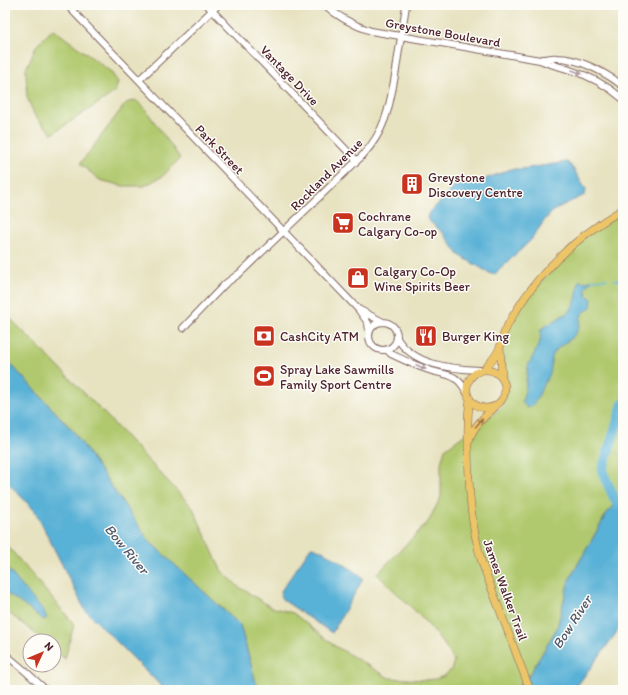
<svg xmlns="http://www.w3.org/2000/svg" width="628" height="695" viewBox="0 0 628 695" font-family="Itim,sans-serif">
  <rect width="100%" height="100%" fill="#fdfcf7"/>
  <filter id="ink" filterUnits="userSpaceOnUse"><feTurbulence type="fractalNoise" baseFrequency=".025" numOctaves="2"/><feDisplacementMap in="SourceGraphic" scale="8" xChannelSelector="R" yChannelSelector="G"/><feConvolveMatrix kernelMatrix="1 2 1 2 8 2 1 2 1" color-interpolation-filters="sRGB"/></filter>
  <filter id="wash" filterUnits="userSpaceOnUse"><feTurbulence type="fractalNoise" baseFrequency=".012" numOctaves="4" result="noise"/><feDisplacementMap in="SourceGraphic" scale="16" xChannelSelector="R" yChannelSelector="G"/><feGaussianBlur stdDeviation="0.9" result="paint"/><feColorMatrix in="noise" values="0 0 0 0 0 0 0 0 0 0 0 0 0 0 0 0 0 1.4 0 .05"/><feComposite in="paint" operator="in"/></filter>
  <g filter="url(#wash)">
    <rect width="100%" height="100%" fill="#e7e2c0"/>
    <path fill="#b1c96e" stroke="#7e744c" d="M53,29L110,71L118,82L115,92L52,134L35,116L27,97L26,69L36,46Z
      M135,100L143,106L180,158L163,176L144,186H123L100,180L80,164L126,103Z
      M623,212V493L607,513L569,580L557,628L530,674L515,690H258L240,625L150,542L73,431L5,358V313L101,410L193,508L221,570L239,587L271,607L293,613L335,646L389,678L426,680L436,679L444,676L451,670L454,661C438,629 402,599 377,574L428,522L441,497V463L445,449L501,408L509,385L500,347L511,318L570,247Z
      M5,543L74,624L65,659L54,649V641H45L5,610Z"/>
    <path fill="#59b1d6" stroke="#526880" d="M567,162C574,167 580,182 586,189L585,195L561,206L551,213L544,221L531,240L495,274H491L459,255L443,233L427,219L429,212L444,199L454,186L459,183H470L480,181L511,169H522Z
      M591,280V283L586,287L585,289L587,292L586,295L590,297L592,299L591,307L582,314C579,321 581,327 575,334C569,342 560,344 554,353C550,359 552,367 550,373C549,378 546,380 544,384C539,391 537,406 527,408L522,402L525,390L528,366L540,342L541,329L570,311L576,300L579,281L587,282Z
      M5,358L73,431L150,542L240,625L258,690H165L85,610L35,511L5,480Z
      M623,493V624L574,690H515L530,674L557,628L569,580L607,513Z
      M311,547C320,547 357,572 363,579L332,633L283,600L280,596L281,591Z
      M5,566L44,612L47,618L44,620L5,592Z"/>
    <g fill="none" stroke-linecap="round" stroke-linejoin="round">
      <path stroke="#59b1d6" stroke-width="1.5" d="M591,280L607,279
        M614,280H623"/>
      <path stroke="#59b1d6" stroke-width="10" d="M616,502L602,471L623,404"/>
    </g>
  </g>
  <g filter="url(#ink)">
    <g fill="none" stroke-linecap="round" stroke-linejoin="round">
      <g stroke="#81635f" stroke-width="8">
        <path id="minor" d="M67,5L358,309
          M207,5L357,161
          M325,5C339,18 353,25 371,31L540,60C551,65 559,66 570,70C590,76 608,86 623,99
          M542,59C547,59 552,57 557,58C579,58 606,73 623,86
          M139,80L218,5
          M369 336a14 14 0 1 1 28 0a14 14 0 1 1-28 0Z
          M183,328L225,284L240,273L363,155C387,129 390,103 396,70C399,48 403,27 406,5
          M369,332L368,323L358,309L383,322
          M397,338C413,365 451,369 480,370
          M387,350L391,354C402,359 414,365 426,369C446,377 455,370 467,393
          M5,654L24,670L46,690"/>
      </g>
      <g stroke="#81635f" stroke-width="8">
        <path id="major" d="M500,347L502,379
          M484,369C490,363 496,356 500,347C502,343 502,337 504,333C507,326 510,320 514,314C541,269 579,235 623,209
          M467 389a19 19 0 1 1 38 0a19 19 0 1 1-38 0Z
          M470,399C467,416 468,430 468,448C469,489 470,523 482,563L530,690
          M469,441C473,426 484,417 495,407"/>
      </g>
      <use href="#minor" stroke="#fff" stroke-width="6"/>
      <use href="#major" stroke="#edc569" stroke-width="7"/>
    </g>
    <defs><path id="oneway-solid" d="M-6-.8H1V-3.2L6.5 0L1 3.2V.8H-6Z"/></defs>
    <g fill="#ae9aa0">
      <use href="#oneway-solid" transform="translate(577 72) rotate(20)"/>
      <use href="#oneway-solid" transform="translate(421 367) rotate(25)"/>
    </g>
    <use fill="#9c724a" href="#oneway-solid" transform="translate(479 423) rotate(-48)"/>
  </g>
  <defs>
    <g id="building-square" transform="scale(1.15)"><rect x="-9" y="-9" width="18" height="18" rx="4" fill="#c8321e" stroke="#fdfcf7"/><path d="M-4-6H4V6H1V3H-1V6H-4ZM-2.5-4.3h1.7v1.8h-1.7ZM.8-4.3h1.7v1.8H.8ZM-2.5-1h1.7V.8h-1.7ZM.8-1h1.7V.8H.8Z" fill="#fff"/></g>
    <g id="supermarket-square" transform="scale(1.15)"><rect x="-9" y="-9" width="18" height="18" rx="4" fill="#c8321e" stroke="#fdfcf7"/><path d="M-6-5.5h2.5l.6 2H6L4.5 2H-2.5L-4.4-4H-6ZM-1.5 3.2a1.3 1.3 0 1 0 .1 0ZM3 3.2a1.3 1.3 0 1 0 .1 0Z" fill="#fff"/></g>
    <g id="shop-square" transform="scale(1.15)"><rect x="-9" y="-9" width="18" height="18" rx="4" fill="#c8321e" stroke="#fdfcf7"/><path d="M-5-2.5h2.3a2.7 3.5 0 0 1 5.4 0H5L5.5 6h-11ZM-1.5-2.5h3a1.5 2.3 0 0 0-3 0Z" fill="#fff"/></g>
    <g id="bank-square" transform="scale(1.15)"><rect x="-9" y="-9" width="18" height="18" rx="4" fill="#c8321e" stroke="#fdfcf7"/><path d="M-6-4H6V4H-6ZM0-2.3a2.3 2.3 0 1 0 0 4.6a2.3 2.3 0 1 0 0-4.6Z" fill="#fff"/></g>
    <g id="restaurant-square" transform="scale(1.15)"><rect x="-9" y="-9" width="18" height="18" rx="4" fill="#c8321e" stroke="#fdfcf7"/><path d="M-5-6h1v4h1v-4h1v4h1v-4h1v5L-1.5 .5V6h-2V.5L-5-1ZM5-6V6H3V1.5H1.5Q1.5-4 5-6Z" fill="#fff"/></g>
    <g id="stadium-square" transform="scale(1.15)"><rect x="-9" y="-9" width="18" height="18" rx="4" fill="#c8321e" stroke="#fdfcf7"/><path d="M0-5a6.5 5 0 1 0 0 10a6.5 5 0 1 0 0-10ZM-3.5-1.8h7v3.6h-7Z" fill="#fff"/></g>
  </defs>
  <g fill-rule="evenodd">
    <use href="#building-square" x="412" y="184"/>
    <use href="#supermarket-square" x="343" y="223"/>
    <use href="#shop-square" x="358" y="278"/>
    <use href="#bank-square" x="264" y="336"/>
    <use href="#restaurant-square" x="426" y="336"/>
    <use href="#stadium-square" x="264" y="376"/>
  </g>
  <g text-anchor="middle" stroke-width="3" stroke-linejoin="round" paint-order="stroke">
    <g font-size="13" fill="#4a1f2b" stroke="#fdfcf7">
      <text transform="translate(443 32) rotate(10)" y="5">Greystone Boulevard</text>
      <text transform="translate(290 75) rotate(46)" y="5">Vantage Drive</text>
      <text transform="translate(220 149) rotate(46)" y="5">Park Street</text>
      <text transform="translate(326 174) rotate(-45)" y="5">Rockland Avenue</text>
      <text transform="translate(506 590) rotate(70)" y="5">James Walker Trail</text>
    </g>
    <g font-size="13" fill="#4a1f2b" stroke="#fdfcf7" text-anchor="start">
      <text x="428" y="182">Greystone<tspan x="428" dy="15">Discovery Centre</tspan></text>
      <text x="358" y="221">Cochrane<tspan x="358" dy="15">Calgary Co-op</tspan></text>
      <text x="374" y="276">Calgary Co-Op<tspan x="374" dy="15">Wine Spirits Beer</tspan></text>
      <text x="280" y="341">CashCity ATM</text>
      <text x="442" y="341">Burger King</text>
      <text x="280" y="374">Spray Lake Sawmills<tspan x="280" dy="15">Family Sport Centre</tspan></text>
    </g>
    <g font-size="14" font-style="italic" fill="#50596f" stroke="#fdfcf7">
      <text transform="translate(127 549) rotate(50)" y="5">Bow River</text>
      <text transform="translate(572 622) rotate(-57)" y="5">Bow River</text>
    </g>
  </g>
  <rect width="628" height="695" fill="none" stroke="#fdfcf7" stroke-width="20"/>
  <g transform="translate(42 653) rotate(46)"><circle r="19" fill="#fdfcf7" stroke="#b5a4a5"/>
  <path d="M0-3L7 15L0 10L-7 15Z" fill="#c8321e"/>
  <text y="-6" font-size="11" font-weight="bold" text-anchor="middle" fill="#4a1f2b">N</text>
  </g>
</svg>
